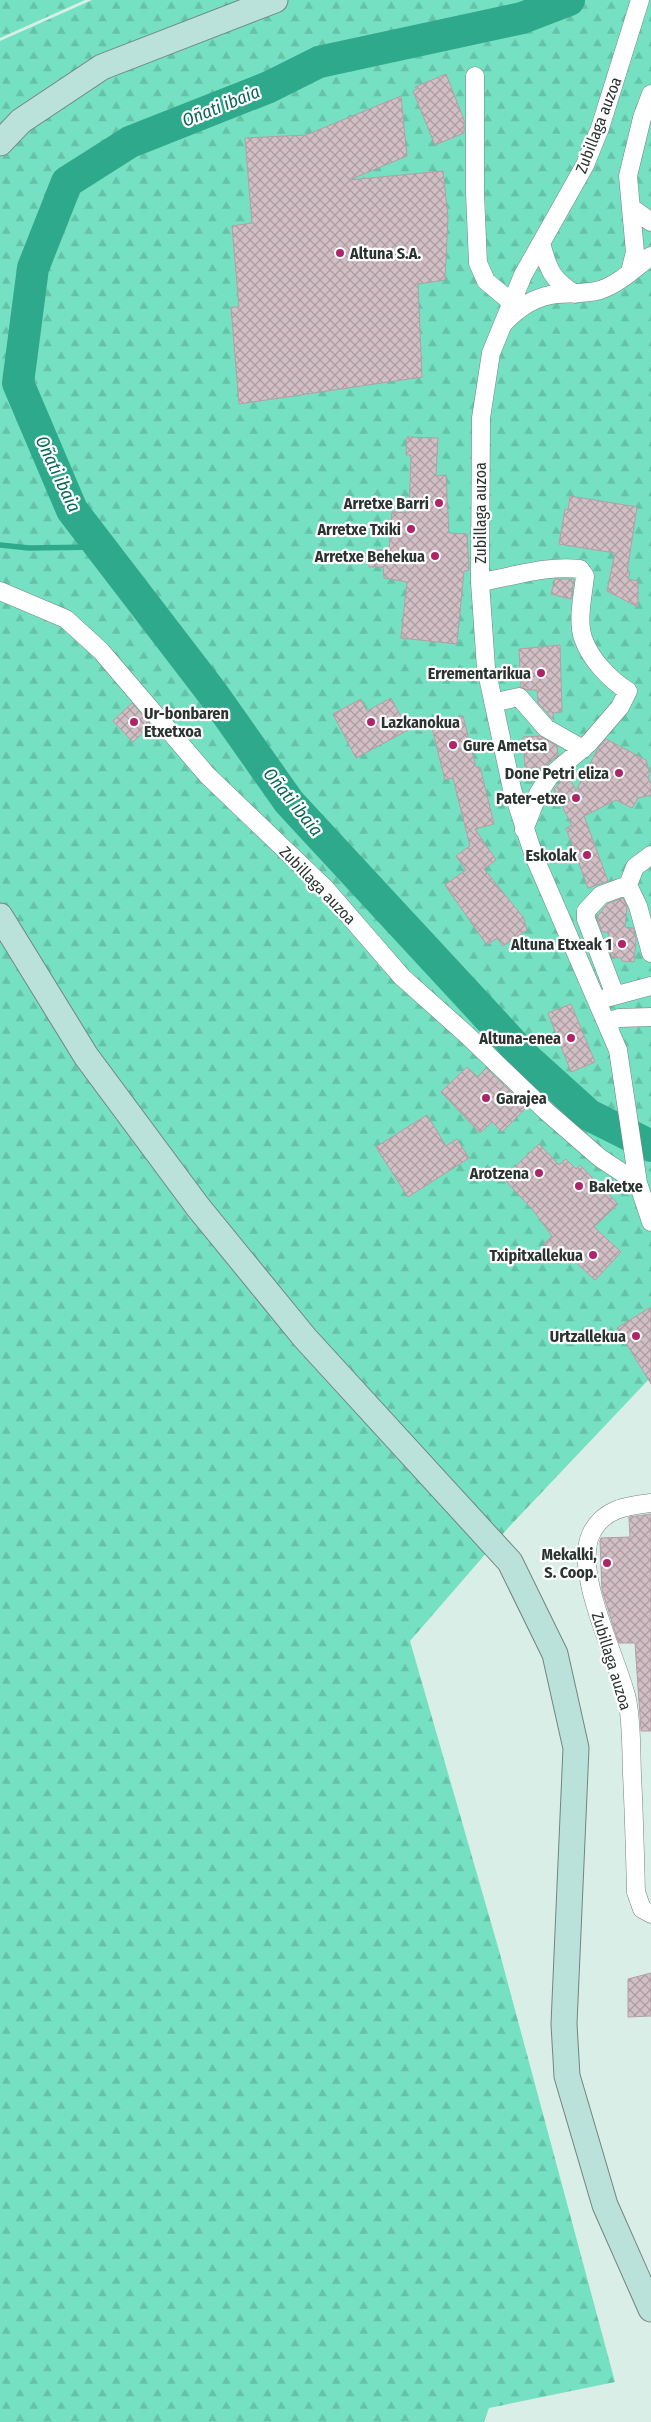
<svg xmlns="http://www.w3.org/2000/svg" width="651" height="2422" viewBox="0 0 651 2422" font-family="'Fira Sans Condensed',sans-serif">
  <defs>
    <pattern id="forest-firs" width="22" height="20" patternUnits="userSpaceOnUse" patternTransform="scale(1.25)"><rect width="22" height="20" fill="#75e1c2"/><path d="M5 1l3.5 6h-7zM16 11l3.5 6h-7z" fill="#65c2a7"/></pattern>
    <pattern id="building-cross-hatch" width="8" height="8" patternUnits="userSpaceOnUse" patternTransform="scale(1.25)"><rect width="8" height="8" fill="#d2bfc5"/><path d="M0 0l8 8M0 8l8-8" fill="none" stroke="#ab9ca0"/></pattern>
  </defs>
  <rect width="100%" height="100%" fill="#d9eee7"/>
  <path fill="url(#forest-firs)" d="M0,0H85L0,38Z
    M92,0H651V1377L508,1528L410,1641L500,1954L615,2382L489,2408L484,2422H0V41Z"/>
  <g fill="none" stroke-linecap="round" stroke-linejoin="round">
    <path stroke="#2fa98b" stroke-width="5.5" d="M0,545L29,548L100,547"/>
    <path stroke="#2fa98b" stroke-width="32" d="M569,0L522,18L319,62L269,87L130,142L67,182L33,268L18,383L72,510L213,694L289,802L527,1059L589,1115L651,1146"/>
  </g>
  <path fill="url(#building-cross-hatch)" stroke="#b2a0a6" d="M446,74L464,120V133L435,145L413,91L417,89L415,87Z
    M401,96L407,156L349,180L443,171L448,217L445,280L418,284L422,377L239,404L231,307H239L232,226L252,223L245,138L306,135Z
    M407,437L438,438L436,476L446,475L449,533L467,534L469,570L464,571L457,644L401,638L407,582L384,578L383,567H369V550H389L392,512L409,513L411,455H406Z
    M570,496L637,507L627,572H630L628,579L638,581V607L607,591L615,553L559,544L565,509L568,510Z
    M555,579H574L571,599L551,594Z
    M560,645L562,712L553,713L554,720L538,703L537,690H527L521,687L519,649Z
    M391,698L408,730L356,758L333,714L361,699L367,711Z
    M132,703L151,725L133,742L113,721Z
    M463,716L476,767H480L494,824L475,829L496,860L484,869L523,917L527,930L503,946L497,938L487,945L445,885L466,870L456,856L470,846L453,778L445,780L431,724Z
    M540,736L557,746L558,755L543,768H525L523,737Z
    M606,739L646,760L650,774L648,777L651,784V795L638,798L632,808L616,800L584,816L608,881L588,888L566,828L572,826L554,789L568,775L576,791L597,750Z
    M623,898L627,907L625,927L633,928L636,939L634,962L622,961L621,958L612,957L608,946L609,932H602L597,917L607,904Z
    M571,1004L595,1062L571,1072L548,1013Z
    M467,1067L478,1077L486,1068L527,1107L502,1132L492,1122L480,1133L441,1092Z
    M427,1115L446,1146L457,1139L469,1158L408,1197L376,1147Z
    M539,1144L559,1165L566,1159L576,1169L580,1165L618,1204L594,1227L621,1252L595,1280L564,1251L558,1257L544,1244L552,1236L533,1210L503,1178Z
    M651,1307V1384L617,1328Z
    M651,1514V1731H641L635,1643H619L616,1635L602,1590L600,1541L601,1538L630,1537L629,1517Z
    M651,1973V2016L628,2017V1979Z"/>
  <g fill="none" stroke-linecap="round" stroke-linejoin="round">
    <g stroke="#72857f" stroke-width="19">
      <path id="street" d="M640,0L600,128L585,165L523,275L491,353L481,418L480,582L486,668L512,789L534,856L618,1050L638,1183L651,1222
        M475,76V193L478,263L486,281L510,301
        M632,208L651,222
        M541,243C548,269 552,280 575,294
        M630,272L635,252L628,176L642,118L651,94
        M504,323C518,308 536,296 557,294C571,293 586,294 600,290C619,284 635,268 651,256
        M480,582C513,577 545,565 580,569L585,576C583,595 577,620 583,638C590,659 610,680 628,691L620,707L589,743L549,777L538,794L524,830
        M0,591L66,619L101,651L207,775L325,888L402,977L467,1035L546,1111L600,1158L638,1183
        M501,701L519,697L546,728L583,749
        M651,855L635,867L628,885L638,906L651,953
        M615,995L586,919V911L601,895L628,885
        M606,998L651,986
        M607,1022L619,1018L651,1017
        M651,1503C625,1506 603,1509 591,1534C573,1573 617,1657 627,1699C632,1724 631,1749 632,1774C634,1813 635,1853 636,1892L642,1909L651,1914"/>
    </g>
    <g stroke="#72857f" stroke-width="27">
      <path id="secondary" d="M0,143L21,121L102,67L275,0
        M0,916L86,1056L198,1207L305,1338L510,1562L555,1654L576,1748L564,2024L567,2076L605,2205L651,2309"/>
    </g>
    <use href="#street" stroke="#fff" stroke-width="18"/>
    <use href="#secondary" stroke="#bae2da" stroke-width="25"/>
  </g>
  <g fill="#ad2568" stroke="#fff" stroke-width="2">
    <circle cx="340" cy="253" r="5"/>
    <circle cx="439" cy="503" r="5"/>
    <circle cx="411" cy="529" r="5"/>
    <circle cx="435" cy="556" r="5"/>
    <circle cx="541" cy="673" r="5"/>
    <circle cx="134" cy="722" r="5"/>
    <circle cx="371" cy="722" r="5"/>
    <circle cx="453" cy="745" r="5"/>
    <circle cx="619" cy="773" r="5"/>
    <circle cx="576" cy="798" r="5"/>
    <circle cx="587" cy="855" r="5"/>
    <circle cx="622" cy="944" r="5"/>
    <circle cx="571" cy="1038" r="5"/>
    <circle cx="486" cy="1098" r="5"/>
    <circle cx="539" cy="1173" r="5"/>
    <circle cx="579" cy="1186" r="5"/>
    <circle cx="593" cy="1255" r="5"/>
    <circle cx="636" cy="1336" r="5"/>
    <circle cx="607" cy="1563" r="5"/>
  </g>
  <g text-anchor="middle" stroke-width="4.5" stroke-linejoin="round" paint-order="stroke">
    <g font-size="16" fill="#2b3330" stroke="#fff">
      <text transform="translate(598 125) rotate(-69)" y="6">Zubillaga auzoa</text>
      <text transform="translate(480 513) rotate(-90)" y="6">Zubillaga auzoa</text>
      <text transform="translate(318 885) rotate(46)" y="6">Zubillaga auzoa</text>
      <text transform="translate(612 1661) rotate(73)" y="6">Zubillaga auzoa</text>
    </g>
    <g font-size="16" font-weight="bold" fill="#2b3330" stroke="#fff" text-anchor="end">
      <text x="350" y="259" text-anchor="start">Altuna S.A.</text>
      <text x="429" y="509">Arretxe Barri</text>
      <text x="401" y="535">Arretxe Txiki</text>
      <text x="425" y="562">Arretxe Behekua</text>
      <text x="531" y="679">Errementarikua</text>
      <text x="144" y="719" text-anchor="start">Ur-bonbaren<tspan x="144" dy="18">Etxetxoa</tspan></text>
      <text x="381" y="728" text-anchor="start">Lazkanokua</text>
      <text x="463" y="751" text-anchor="start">Gure Ametsa</text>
      <text x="609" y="779">Done Petri eliza</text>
      <text x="566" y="804">Pater-etxe</text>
      <text x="577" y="861">Eskolak</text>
      <text x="612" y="950">Altuna Etxeak 1</text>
      <text x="561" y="1044">Altuna-enea</text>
      <text x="496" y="1104" text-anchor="start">Garajea</text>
      <text x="529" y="1179">Arotzena</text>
      <text x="589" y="1192" text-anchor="start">Baketxe</text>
      <text x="583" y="1261">Txipitxallekua</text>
      <text x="626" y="1342">Urtzallekua</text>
      <text x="597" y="1560">Mekalki,<tspan x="597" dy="18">S. Coop.</tspan></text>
    </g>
    <g font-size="18" font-style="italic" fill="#066753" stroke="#fff">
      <text transform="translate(221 106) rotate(-22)" y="6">Oñati ibaia</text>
      <text transform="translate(58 474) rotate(65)" y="6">Oñati ibaia</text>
      <text transform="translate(293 802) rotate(51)" y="6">Oñati ibaia</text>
    </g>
  </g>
</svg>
